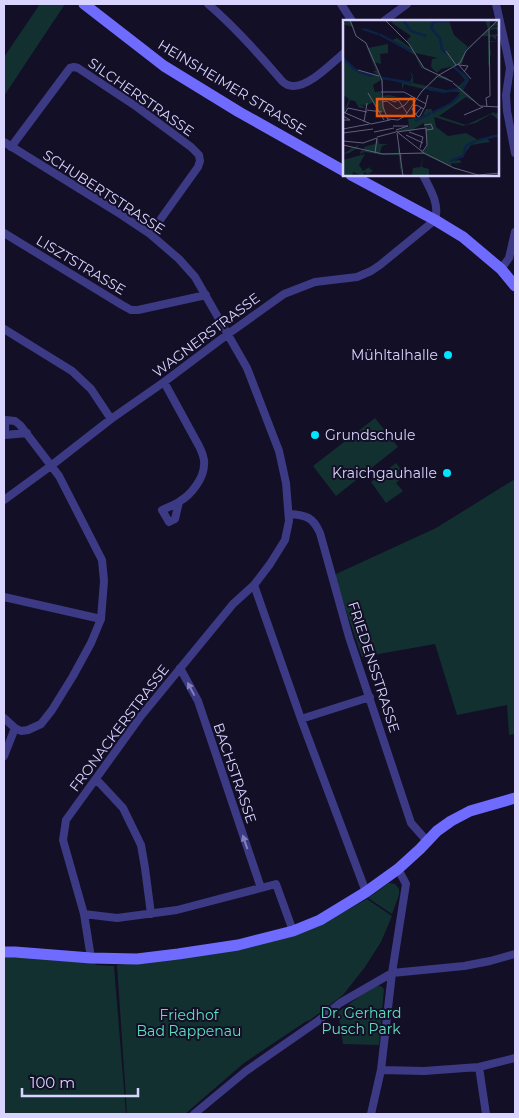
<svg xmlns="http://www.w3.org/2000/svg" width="519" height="1118" viewBox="0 0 519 1118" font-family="Montserrat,sans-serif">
  <rect width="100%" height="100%" fill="#130f26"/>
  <path fill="#12302f" d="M40,4H65L4,96V57Z
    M375,418L398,447L336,496L313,466Z
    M396,463L405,474L396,483L403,491L386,503L371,482Z
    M515,479V734L509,735L507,705L457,715L435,644L362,657L336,581V574L436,528Z
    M389,883L395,884L399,889V895L392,914L368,898Z
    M367,899L392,916L381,942L365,967L343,995L310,1020L305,1022L244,1063L185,1114H127L117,965L220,951L321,925Z
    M4,957L93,960L96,965L114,966L126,1114H4Z
    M374,986H381L384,989L379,1045L343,1044L338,1012Z"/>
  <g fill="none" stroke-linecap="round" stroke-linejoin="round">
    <path stroke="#3d3a85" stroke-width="8" d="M208,4C235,27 259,54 282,81C285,84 289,86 293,86C309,87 332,63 344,53
      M341,4L352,21
      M496,4L506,48L510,68L506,95L507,111L515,153
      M384,21L407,4
      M4,142L117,212L150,234L179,259L195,277L247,368L279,451L286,483L289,521L285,540L270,564L254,585L233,604L141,716L66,820L63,840L84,914L91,958
      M11,147L70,68L74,67L78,68L137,107L191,147L199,155L200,161L198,167L150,234
      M4,233L122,305L131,310H138L206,295
      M501,269L509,258L515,232
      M4,329L72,371L91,389L111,419
      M164,382L199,446C202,452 205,459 204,465C204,478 191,495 180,501C175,505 168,507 162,510L169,522L175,519L179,502
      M4,500L52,465L111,419L164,382L228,334L284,294L315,282L357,277L371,271L380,265L435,220C440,204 430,189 423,175
      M289,514C306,515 313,517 320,533L349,637L411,823L427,841
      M254,585L301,719L366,892
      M4,597L101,619
      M180,668L198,701L261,888
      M4,718L15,728L21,731L28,730L41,724L52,710L73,676L91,643L101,619L104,581L102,560L59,476L20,425L15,421L5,420V435L27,433
      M301,719L370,697
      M4,756L15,728
      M96,779L123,808L141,845L145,868L151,914
      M84,914L117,918L177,910L276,884L293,931
      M479,1067L486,1114
      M381,1070L424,1071L479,1067L515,1058
      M194,1114L246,1071L318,1021L340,1003L392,973L464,966L490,961L515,954
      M371,1114L381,1070L392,973L406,884L398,869"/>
    <path stroke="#6f6bff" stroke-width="11" d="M84,4L164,66L239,112L344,171
      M351,175L435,220L463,237L501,269L515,286
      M4,952H15L91,958L137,959L178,954L238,945L293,931L320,920L366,892L398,869L420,849L437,831L451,821L470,811L515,798"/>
  </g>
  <defs><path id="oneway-solid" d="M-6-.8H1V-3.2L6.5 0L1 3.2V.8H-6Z" transform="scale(1.25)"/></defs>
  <g fill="#837fbc">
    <use href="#oneway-solid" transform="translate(191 689) rotate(-118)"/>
    <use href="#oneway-solid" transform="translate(245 842) rotate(-109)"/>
  </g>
  <g fill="#00e5ff" stroke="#130f26" stroke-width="2">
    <circle cx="448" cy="355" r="5"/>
    <circle cx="315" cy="435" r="5"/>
    <circle cx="447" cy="473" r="5"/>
  </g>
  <g text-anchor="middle" stroke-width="4" stroke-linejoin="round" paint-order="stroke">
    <g font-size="14" fill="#d9d4ff" stroke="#130f26">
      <text transform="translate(232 87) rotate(31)" y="5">HEINSHEIMER STRASSE</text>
      <text transform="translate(141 97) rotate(35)" y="5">SILCHERSTRASSE</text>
      <text transform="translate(104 192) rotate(33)" y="5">SCHUBERTSTRASSE</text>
      <text transform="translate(81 265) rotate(31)" y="5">LISZTSTRASSE</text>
      <text transform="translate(206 335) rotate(-37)" y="5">WAGNERSTRASSE</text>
      <text transform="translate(374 667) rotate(72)" y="5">FRIEDENSSTRASSE</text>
      <text transform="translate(119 728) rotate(-53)" y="5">FRONACKERSTRASSE</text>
      <text transform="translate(235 773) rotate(71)" y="5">BACHSTRASSE</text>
    </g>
    <g font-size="14" fill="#d9d4ff" stroke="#130f26" text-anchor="end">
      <text x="438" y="360">Mühltalhalle</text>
      <text x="325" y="440" text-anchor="start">Grundschule</text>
      <text x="437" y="478">Kraichgauhalle</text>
    </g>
    <g font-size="14" fill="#5fe0c0" stroke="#130f26">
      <text x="361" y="1018">Dr. Gerhard<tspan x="361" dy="16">Pusch Park</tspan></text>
      <text x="189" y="1020">Friedhof<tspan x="189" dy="16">Bad Rappenau</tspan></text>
    </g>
  </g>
  <g transform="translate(343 20)">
    <rect width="156" height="156" fill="#130f26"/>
    <path d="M7,0L11,7L28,11L35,14L11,7L13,16L21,21L25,28L45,24V33L37,34L38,44L30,42L38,58L67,62L69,57L67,51L70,56V63L107,71L117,69L110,62L116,66L122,60L111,46L124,56L126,60L120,70L138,86L123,77L96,96L123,105L151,92L152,94L156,92V100L148,94L133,103L120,106L91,97L93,107L105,116L123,113L135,120L147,116L156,115L143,117L147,122L128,125L120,136L107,141L117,140L118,143H111L119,147L109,143L108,146L135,155L156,153L135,155L110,148L80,134L79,147L86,149V156H69L70,148L78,147L80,134L59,133L58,146L68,145L58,146L60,156L57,148L56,135H39L22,132L17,134L18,130L13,129L6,133L0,134L9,128L0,124L11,128L16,124L14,129L22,131L21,127L32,124L35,117L36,124H45L39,126L37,133H55V126L57,133H79L77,128L81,131L84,125L81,103L67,111H53L66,107L65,99L79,97L83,89H88L90,92L110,83L117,72L88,71L83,68L73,79L80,69L61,64L59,70V63L39,58L40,61L39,70L38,60L30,65L32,72L38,71L39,76L46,75L51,76L54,77H39L42,92H36L30,82L23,86L17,84L23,88H16L12,81L7,80L5,86L0,94L6,79L0,75V37L14,50L21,52L22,47L21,52L36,56L30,51H33L22,23L14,17L10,7L0,4ZM50,0L106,1L111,15L125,27L145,9L142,0H147V7L155,0L153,3L156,4L146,9L156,6V13L153,9L146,10V15L157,14L156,16H153V20L149,16L146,18V21H157L146,22L148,33L145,48V16H138L123,30L119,44L98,49L94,53L88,47L89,39L95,38L72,33L81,48L85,49L91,53L94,56V57L96,54L97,56L103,57L109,62L94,57L87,64H86L93,56L92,53L78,48L72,35L35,14L49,20L54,18L69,29L66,24L54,13L53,11L63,21L68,16L49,3ZM22,134L16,145L20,151L30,145L26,148L30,151L25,154L21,152L20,156L10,152L9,156H0V140Z" fill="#12302f"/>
    <path fill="none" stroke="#0c2248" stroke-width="2.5" d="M60,0L68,11L83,16M91,0L88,8L97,18L99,30L104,33M90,2L106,1M20,9L35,14M36,14L68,31M0,39L14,51M111,47L124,58L119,68M15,52L30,56M39,58L69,63M83,68L101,72L116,69M89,93L109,83L117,75M72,101L88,93M136,120L157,115M107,141L120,136L123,126L135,120"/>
    <path fill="none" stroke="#625e7d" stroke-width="1" d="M7,0L13,16L23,23L39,60L40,87L45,100M42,0L66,24L81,48L110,62M103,31L113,45M115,44L128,59M116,45L125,46L121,52M15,50L36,56M110,63L137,86L156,87M38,72H61L83,84M25,73L41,100M42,78L52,82L57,79M54,78L64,93M39,82L44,81L54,89M144,87L143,78L147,76L146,9M54,89L62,85L69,76M81,89L73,85L69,89L75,97L77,96L81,88L82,87L85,75M24,90L39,92M0,92L28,104M2,93L5,88L24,92M121,95L140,87M0,96L7,100H0M62,96L72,95L78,88M45,99L55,100L62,96L79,71L96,55L117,43L123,31L155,0M21,102L24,83M28,104L47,100M81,105L88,104L90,109L83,110M50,106H65L53,110M0,109L26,104M53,111L81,133M31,112L51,108M54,112L83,108M66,112L80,117L77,128M0,113L30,109M54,113L60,156M63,115L80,123M34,117L53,112M0,121L20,123L34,118M0,125L40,134L81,133L111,148L135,155L157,153M80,131L84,125L83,108M32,133L34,118"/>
    <path fill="#e8590c" fill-opacity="0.15" stroke="#e8590c" stroke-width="2.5" d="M34,79H71V96H34Z"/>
    <rect width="156" height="156" fill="none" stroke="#d9d4ff" stroke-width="2.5"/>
  </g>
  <rect width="519" height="1118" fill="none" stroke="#d9d4ff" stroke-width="10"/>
  <path d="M22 1088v8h116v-8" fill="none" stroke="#d9d4ff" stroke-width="2.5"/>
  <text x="30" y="1088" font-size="15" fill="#d9d4ff" stroke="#130f26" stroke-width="4" paint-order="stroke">100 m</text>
</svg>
